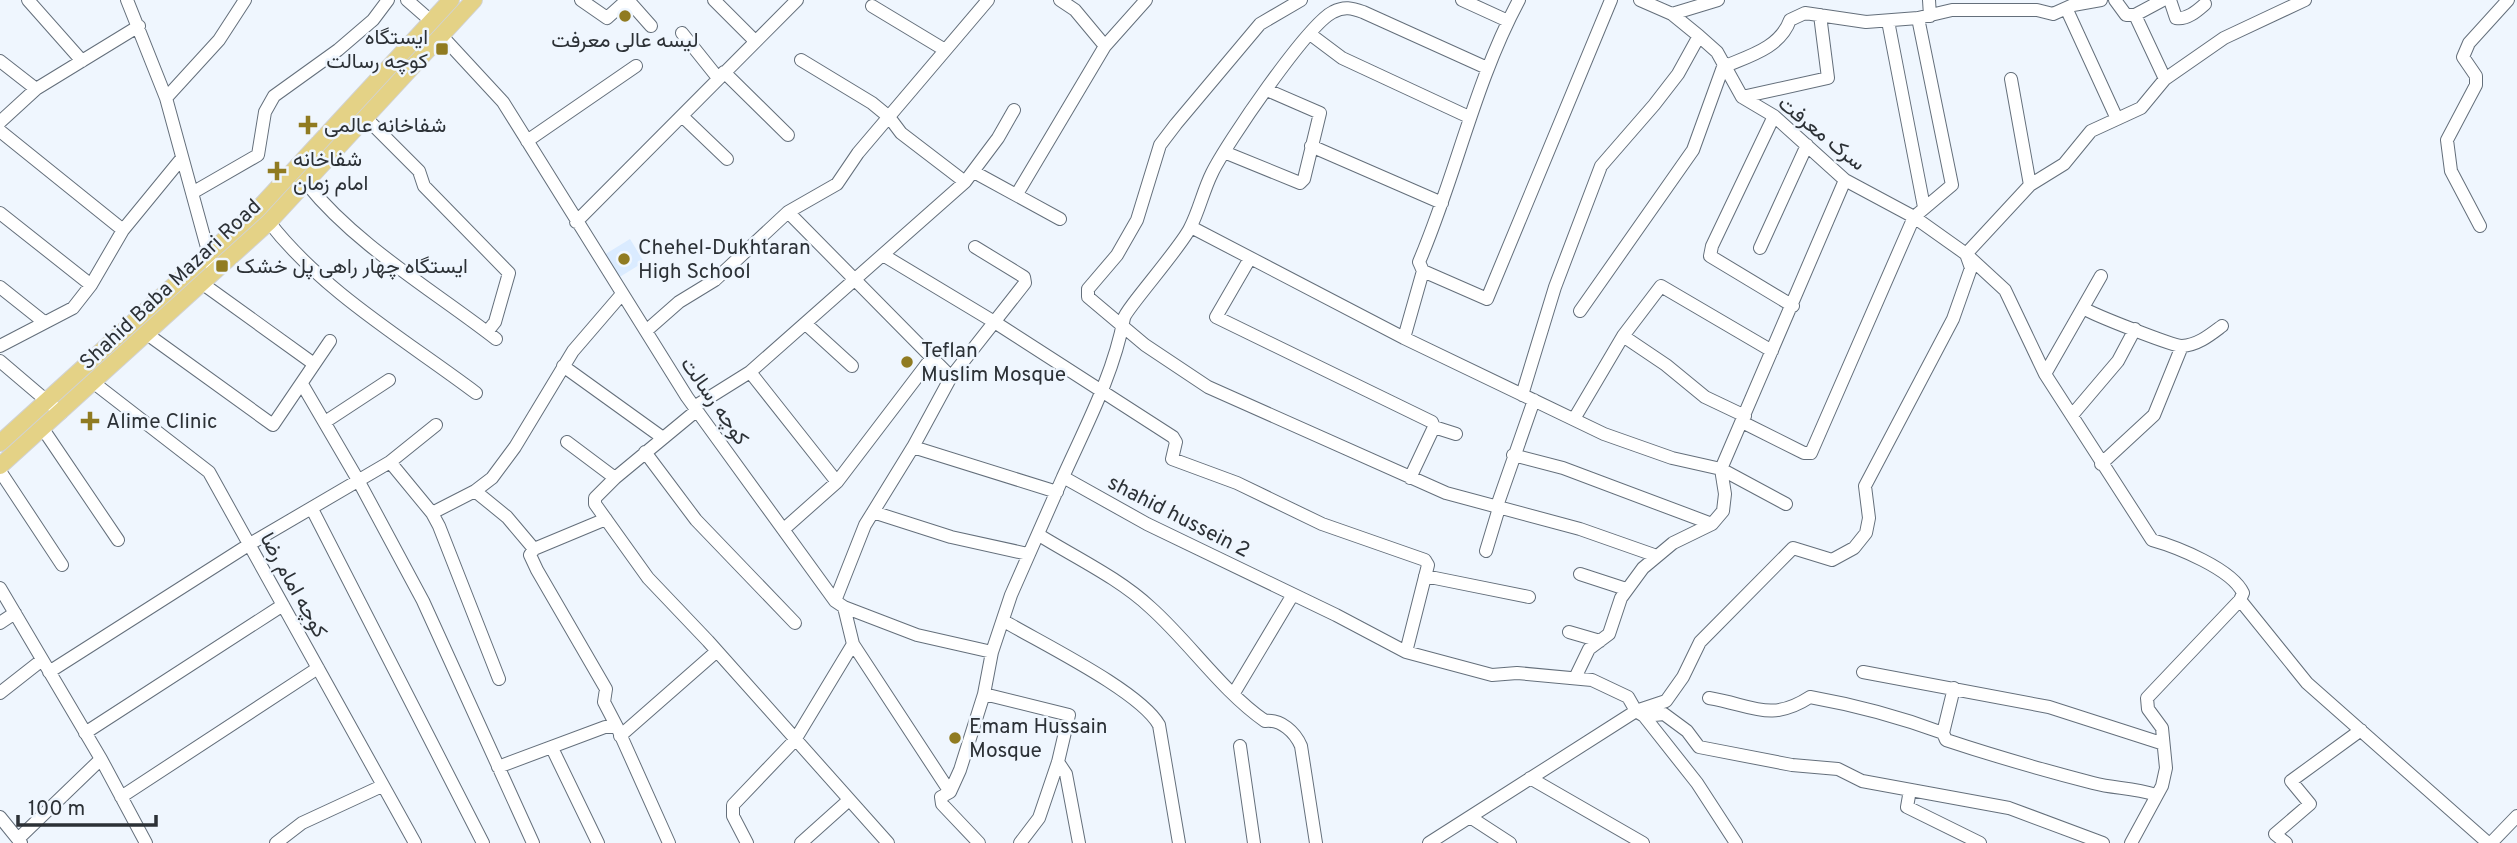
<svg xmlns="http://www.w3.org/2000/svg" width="2517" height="843" viewBox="0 0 2517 843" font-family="Overpass,Vazirmatn,sans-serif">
  <rect width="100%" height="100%" fill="#eff6fe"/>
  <path fill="#daebff" d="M630,239L644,262L618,278L604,255Z"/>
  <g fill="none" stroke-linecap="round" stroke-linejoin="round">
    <g stroke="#646f7b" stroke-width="14">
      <path id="minor" d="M28,0L82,61
        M127,0L166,98L214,273
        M407,0L431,21
        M581,0L607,18L627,0
        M628,0L651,26
        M714,0L755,41
        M1060,0L1075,10L1105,46
        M1301,0L1260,24L1176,124L1160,145L1137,220L1117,255L1088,289V297L1145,345L1208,387L1446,493L1580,529L1654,555
        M1462,0L1508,21
        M1640,0L1672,14L1699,36L1717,52L1742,97L1774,116L1845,180L1914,217L1966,254L2005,290L2045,374L2152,540C2177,547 2232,569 2243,593L2240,600L2147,698L2148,709L2162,728L2166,768L2162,786L2131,843
        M1929,0L1930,16
        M2115,0L2126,15H2135L2163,0
        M2170,0L2176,18C2187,20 2197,11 2205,4
        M872,6L945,50
        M2067,10L2117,119
        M1672,14L1718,0
        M2135,15L2165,79
        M1888,21L1924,207
        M682,33L718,78
        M1310,34L1342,58L1469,117
        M441,35L503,102L687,397L835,601L844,607L853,644L950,792
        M801,60L872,103L889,117L901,133L965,182
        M0,61L36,89
        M724,72L788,135
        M2011,79L2030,185
        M1742,97L1828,78L1820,15
        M166,98L219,40L245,0
        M682,116L727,159
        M1774,116L1712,246L1710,256L1793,306
        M367,119L419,171L424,186L509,273L495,322L487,332
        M0,122L36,89L139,26
        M0,131L123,230
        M527,141L636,66
        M1311,146L1442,203
        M1224,152L1300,183L1304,179L1320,113L1267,90
        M974,172L1060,219
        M307,184C357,246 433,290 496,339
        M192,193L258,155L265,112L274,96L338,50L373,20L388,0
        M1017,194L1105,46L1146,0
        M788,212L951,377
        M0,213L91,285
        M269,222C322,291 407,341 476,393
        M576,222L797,0
        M2480,226L2451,171L2447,140L2476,85V76L2463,57L2469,43L2508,0
        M1191,227L1404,338L1604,434L1672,458L1721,469L1786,504
        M1760,248L1807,145
        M883,255L996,323L1173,437L1176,442L1172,459L1237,483L1322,524L1425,560L1428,565L1406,652
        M1249,260L1216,317L1432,422L1434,427L1410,478
        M1423,271L1487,299L1611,0
        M203,284L314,364
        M0,287L44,322
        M2083,308C2094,315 2173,346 2182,346C2198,345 2210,335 2222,326
        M1580,311L1693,150L1723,67C1749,56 1780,48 1790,20L1805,13L1866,22L1918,18L1952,10H2037L2053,14L2073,5L2101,0
        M807,325L852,366
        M646,331L679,302L715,280L788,212L837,184L858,153L988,0
        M147,334L273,425L330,341
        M1623,336L1666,365L1705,397L1745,416
        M1404,338L1423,271L1419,262C1456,176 1474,84 1519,0
        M0,346L73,308L91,285L123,230L182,158
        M0,361L61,413
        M563,366L663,438
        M750,372L837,482
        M2045,374L2101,276
        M94,383L209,472L415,843
        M302,384L358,480L423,601L533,843
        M1522,395L1555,287L1601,166L1654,105L1678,74L1699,36
        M694,407L750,372L965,182L998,138L1014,110
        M696,411L615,478L595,498V504L648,578L708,641L888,843
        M2073,414L2118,361L2135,329
        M1574,419L1623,336L1661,286L1772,351
        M325,422L389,380
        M1742,422L1804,453H1811L1914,217L1952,185L1918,18
        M1434,427L1456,434
        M43,429L118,540
        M567,442L615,478
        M913,447L1057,492
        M645,452L696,520L795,623
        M1513,455L1563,468L1712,524
        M390,462L432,513L439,526L499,679
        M2101,464L2154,415L2182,346
        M0,471L62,565
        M1063,477C1086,426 1114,373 1124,318C1126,309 1181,247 1190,228C1199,211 1203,191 1212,173C1226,144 1308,24 1333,12C1344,6 1352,8 1363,12L1487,68
        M475,491L507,517L534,549L530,555L537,570L606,689L604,702L617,727
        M1497,506L1534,400
        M312,509L483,843
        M873,512L951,537L1028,554
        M432,513L475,491L492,478L515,447L573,351L622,294
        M784,529L837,482L933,356
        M1039,535C1076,558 1119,578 1151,608C1190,643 1222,691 1265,721C1281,719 1295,732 1301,746L1316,843
        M534,549L606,519
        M1486,551L1499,508
        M1580,574L1626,589
        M1425,576L1529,597
        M0,588L101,759L146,843
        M2240,600L2307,683L2488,843
        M835,601L865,525L913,447L951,377L1025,283L1024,277L975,247
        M844,607L917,635L992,652
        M1004,621C1041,643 1140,691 1159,725L1179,843
        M0,623L15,613
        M1569,632L1600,641
        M49,672L250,544L390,462L436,425
        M1863,672L2049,707L2161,743
        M1575,678L1589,649L1609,634L1621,598L1643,568L1673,543L1712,524L1723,511L1725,494L1721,469L1845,180
        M0,693L42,660
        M1234,693L1292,596
        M984,694L1069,715L1058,762L1039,818L1020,843
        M1709,698C1752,705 1770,723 1810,697C1855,705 1900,717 1943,733L1946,740C1994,756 2043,770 2093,783C2115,789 2132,787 2156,795
        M1644,716L1697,783L1736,843
        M85,733L283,605
        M1943,733L1954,688
        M620,736L717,651
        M1240,746L1254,843
        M552,748L598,843
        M1058,762L1066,774L1079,843
        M498,767L605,727H617L669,843
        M1530,778L1643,843
        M1910,790L1907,807L1980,843
        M121,797L318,668
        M0,817L21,843
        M1470,817L1510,843
        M18,839L101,759
        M276,843L302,823L382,786
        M747,843L733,816V805L795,740L853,644
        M801,843L849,800
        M979,843L942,804L941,797L950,792L960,770L984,694L992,652L1011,595L1063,477L1147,524L1336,615L1406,652L1492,675L1517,673L1592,680L1628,697L1636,711L1644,716L1664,714L1687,731L1699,747L1792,765L1838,769L1862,781L2009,808L2103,843
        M1429,843L1636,711L1666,701L1683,677L1700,642L1793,548L1832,560L1854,548L1866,533L1869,518L1865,486L1953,319L1971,268L1966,254L2030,185L2064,164L2091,131L2141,108L2165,79L2224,38L2305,0
        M2286,843L2275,834L2310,804L2291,781L2361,730
        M2491,843L2517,816"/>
    </g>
    <g stroke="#d1d2d3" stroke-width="18">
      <path id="major" d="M0,443L257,210L451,0
        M0,466L269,222L474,0"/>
    </g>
    <use href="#minor" stroke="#fff" stroke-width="12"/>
    <use href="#major" stroke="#e4d286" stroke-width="16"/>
  </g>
  <g fill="#907b21" stroke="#eff6fe" stroke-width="2.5">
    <circle cx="625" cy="16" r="7"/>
    <rect x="435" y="42" width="14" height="14" rx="3.5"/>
    <path d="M304.5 114.5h7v7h7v7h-7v7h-7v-7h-7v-7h7z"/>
    <path d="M273.5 160.5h7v7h7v7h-7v7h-7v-7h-7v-7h7z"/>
    <circle cx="624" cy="259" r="7"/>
    <rect x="215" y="259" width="14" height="14" rx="3.5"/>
    <circle cx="907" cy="362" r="7"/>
    <path d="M86.5 410.5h7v7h7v7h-7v7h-7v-7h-7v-7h7z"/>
    <circle cx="955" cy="738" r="7"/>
  </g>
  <g text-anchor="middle" stroke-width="5" stroke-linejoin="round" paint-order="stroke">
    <g font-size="21" fill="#2c3136" stroke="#eff6fe" text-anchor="start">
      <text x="428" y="44" text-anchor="end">ایستگاه<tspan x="428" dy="24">کوچه رسالت</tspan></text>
      <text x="625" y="47" text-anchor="middle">لیسه عالی معرفت</text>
      <text x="324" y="132">شفاخانه عالمی</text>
      <text x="293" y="166">شفاخانه<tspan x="293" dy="24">امام زمان</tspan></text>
      <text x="638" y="254">Chehel-Dukhtaran<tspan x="638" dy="24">High School</tspan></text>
      <text x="236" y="273">ایستگاه چهار راهی پل خشک</text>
      <text x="921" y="357">Teflan<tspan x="921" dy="24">Muslim Mosque</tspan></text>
      <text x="106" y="428">Alime Clinic</text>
      <text x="969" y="733">Emam Hussain<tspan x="969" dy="24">Mosque</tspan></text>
    </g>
    <g font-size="21" fill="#2c3136" stroke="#eff6fe">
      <text transform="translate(1822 133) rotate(39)" y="7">سرک معرفت</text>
      <text transform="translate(170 284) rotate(-43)" y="7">Shahid Baba Mazari Road</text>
      <text transform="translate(715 401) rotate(55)" y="7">کوچه رسالت</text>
      <text transform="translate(1179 516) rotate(27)" y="7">shahid hussein 2</text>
      <text transform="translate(294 585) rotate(61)" y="7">کوچه امام رضا</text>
    </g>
  </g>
  <path d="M18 815v10h138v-10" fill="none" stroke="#2c3136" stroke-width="3.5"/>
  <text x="28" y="815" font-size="21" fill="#2c3136" stroke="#eff6fe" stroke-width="5" paint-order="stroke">100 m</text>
</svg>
